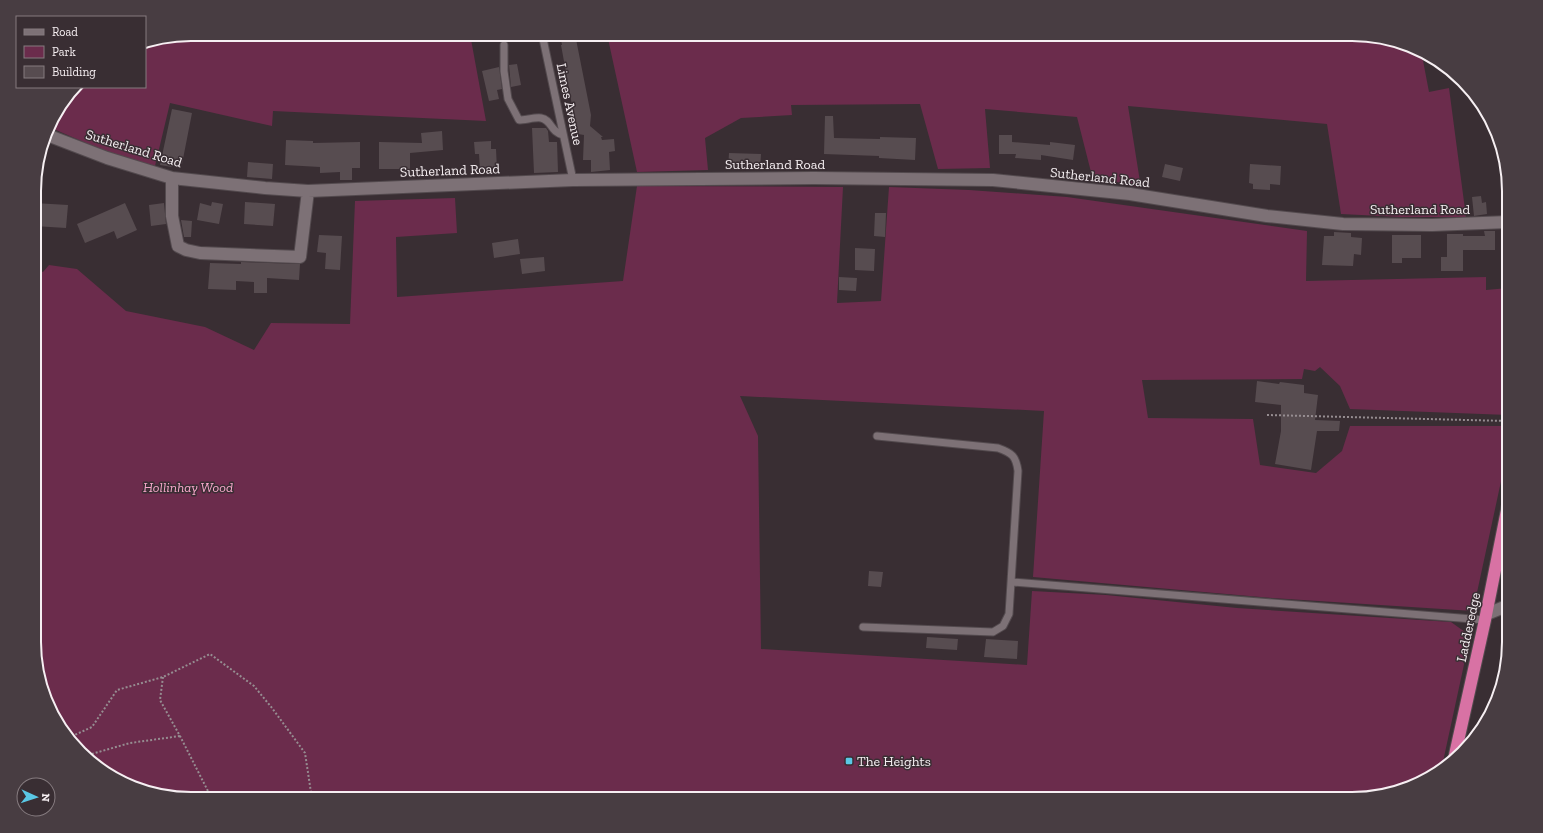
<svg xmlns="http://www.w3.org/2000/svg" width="1543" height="833" viewBox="0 0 1543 833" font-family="'Zilla Slab',serif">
  <rect width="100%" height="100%" fill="#392e33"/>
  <path fill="#6b2c4c" d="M191,34H470L486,121L273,111L272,126L170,103L155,166L116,156L49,127L50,121L77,87H145V43Z
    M607,34H1352L1421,50L1429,92L1449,88L1466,217H1401L1341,214L1327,124L1128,106L1141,188L1092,176L1077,117L985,109L990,168L938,169L920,104L791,105L792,115L741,118L705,138L708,170L637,172Z
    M637,186L843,187L837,303L881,301L889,187L969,190L1067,197L1307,231L1306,281L1486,277V290L1508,288V415L1350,409L1340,386L1320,367L1315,371L1304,369L1302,379L1142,380L1148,418L1253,419L1260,465L1316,473L1342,451L1350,426H1508V449L1473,611L1272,598L1033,577L1044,411L740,396L758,436L761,649L1027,665L1032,591L1106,595L1237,608L1451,622L1465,632L1468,646L1441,771L1402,791L1362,799H191L121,783L66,737L46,702L35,663V272L37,269L43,272L49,265L77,269L126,311L205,327L254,350L271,323L350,324L355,201L455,198L457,233L396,237L397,297L623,281Z"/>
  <path fill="#574c50" d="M560,34H575L591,115L590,126L603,137H601L602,140L614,139L615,151L609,152L610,170L591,172V160H583L584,135L572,133L574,116L561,45H562Z
    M517,64L521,85L511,87L509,65Z
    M499,67L502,89L497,90L499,99L489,101L482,71Z
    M172,109L192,113L182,164L172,163V167L160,165Z
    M825,116H833L834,138L880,139V137L916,138L915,160L879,158V156L824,154Z
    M532,128H546L548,131L549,142H557L558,172L534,173Z
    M442,131L443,150L410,153V169H379V142L422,143L421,133Z
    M999,135H1012V142L1050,145V142L1075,145L1073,160L1041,155V160L1015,158L1016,154H999Z
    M286,140L313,141V143L360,142V168H352V180H340V172L320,173V167L285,165Z
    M491,141V149H496L497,170H480L479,154H475L474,142Z
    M729,153L761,154L760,170L728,169Z
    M248,162L273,164L272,179L247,177Z
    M1165,164L1183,168L1180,181L1162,177Z
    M1250,164L1281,166L1280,185L1270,184V190L1253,189V184L1249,183Z
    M1481,196L1482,203L1486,202L1487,214L1474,216L1472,197Z
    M212,202L223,204L219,224L197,220L200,203L211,206Z
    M245,202L275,204L273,226L244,224Z
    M34,203L68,205L66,228L34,226Z
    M125,203L137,230L117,239L114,231L85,243L77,224Z
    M164,203L166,224L151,226L149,205Z
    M875,213H886L885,237L874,236Z
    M181,220L192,221L191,237H184Z
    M1484,231H1495V250H1463V271H1441V257H1447V234H1463V236H1485Z
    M1334,232L1351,233V237L1362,238L1361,255L1354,254L1353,266L1322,265L1324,236H1334Z
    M319,235L342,236L340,270L325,269L326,253L317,252Z
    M1392,235H1421V258H1402V263H1392Z
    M518,239L520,254L494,258L492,243Z
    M855,248L875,249L874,271L855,270Z
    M544,257L545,271L522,274L520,259Z
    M241,262L300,264L299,280L267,278V293H254V282L236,281V290L208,289L210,263L241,264Z
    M839,277L857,278L856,291L839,290Z
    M1257,381L1279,384L1280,382L1304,385V393L1318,395L1315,420L1340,421L1339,431H1317L1311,470L1275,464L1281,431V405L1255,402Z
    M869,571L883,572L881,587L868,586Z
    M927,637L958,639L957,650L926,648Z
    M986,639L1018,641L1017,659L984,657Z"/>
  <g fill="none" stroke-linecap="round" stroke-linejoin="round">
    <g stroke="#534a4e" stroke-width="9">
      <path id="service" d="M542,34L573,180
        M504,45V71L508,99L519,120C525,120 536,117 541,118C552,120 550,132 563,135
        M1012,582L1485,620
        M863,627L993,632L1003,626L1009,614L1018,471C1016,456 1012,453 998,448L877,436"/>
    </g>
    <g stroke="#534a4e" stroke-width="14">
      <path id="minor" d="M47,135L107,158L172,178L265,188L308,191L573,180L814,178L993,180L1130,194L1267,216L1343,224L1432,225L1508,222
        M172,178V216L178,246L186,250L200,253L300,257L308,191
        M1487,614L1509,605"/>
    </g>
    <g stroke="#534a4e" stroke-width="14">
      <path id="trunk" d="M1454,759L1485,620L1509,500"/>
    </g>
    <path stroke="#968d91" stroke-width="2" stroke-dasharray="2 2" stroke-linecap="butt" d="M1267,415L1508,421
      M163,677L160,700L180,736L212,799
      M68,738L92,727L117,690L163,677L210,654L254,686L272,708L305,753L312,799
      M88,755L130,743L180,736"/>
    <use href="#service" stroke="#7d7176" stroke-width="7"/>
    <use href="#minor" stroke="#7d7176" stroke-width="12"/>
    <use href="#trunk" stroke="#d872a4" stroke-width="12"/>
  </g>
  <rect fill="#5ac8e5" stroke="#392e33" stroke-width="1.5" x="845" y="757" width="8" height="8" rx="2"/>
  <g text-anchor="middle" stroke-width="3" stroke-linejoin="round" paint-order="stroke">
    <g font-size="14" fill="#f6eff2" stroke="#392e33">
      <text transform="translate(570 104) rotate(78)" y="5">Limes Avenue</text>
      <text transform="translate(134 148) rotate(17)" y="5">Sutherland Road</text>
      <text x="775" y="169">Sutherland Road</text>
      <text transform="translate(450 170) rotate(-2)" y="5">Sutherland Road</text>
      <text transform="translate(1100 177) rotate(6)" y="5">Sutherland Road</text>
      <text x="1420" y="214">Sutherland Road</text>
      <text transform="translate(1468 627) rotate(-78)" y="5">Ladderedge</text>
    </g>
    <g font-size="14" font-style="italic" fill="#f8a8cc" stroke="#392e33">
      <text x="188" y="492">Hollinhay Wood</text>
    </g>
    <g font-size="14" fill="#f6eff2" stroke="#392e33" text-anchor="start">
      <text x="857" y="766">The Heights</text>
    </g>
  </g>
  <path d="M0 0H1543V833H0ZM191 41H1352A150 150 0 0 1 1502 191V642A150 150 0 0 1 1352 792H191A150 150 0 0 1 41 642V191A150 150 0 0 1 191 41Z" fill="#483d42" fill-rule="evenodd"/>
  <path fill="none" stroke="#f6eff2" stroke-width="2" d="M191 41H1352A150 150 0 0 1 1502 191V642A150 150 0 0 1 1352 792H191A150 150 0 0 1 41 642V191A150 150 0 0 1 191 41Z"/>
  <rect x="16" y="16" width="130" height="72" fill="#392e33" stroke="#857b7f"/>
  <rect x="24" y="29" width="20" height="6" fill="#7d7176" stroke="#857b7f"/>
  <text x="52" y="36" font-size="12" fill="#f6eff2">Road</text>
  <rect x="24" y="46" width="20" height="12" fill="#6b2c4c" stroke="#857b7f"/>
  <text x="52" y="56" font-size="12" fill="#f6eff2">Park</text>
  <rect x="24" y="66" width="20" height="12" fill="#574c50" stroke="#857b7f"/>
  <text x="52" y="76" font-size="12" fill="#f6eff2">Building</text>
  <g transform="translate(36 797) rotate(93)"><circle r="19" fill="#392e33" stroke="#857b7f"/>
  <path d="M0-3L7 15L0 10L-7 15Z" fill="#5ac8e5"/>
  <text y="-6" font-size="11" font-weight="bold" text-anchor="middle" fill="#f6eff2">N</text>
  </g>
</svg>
